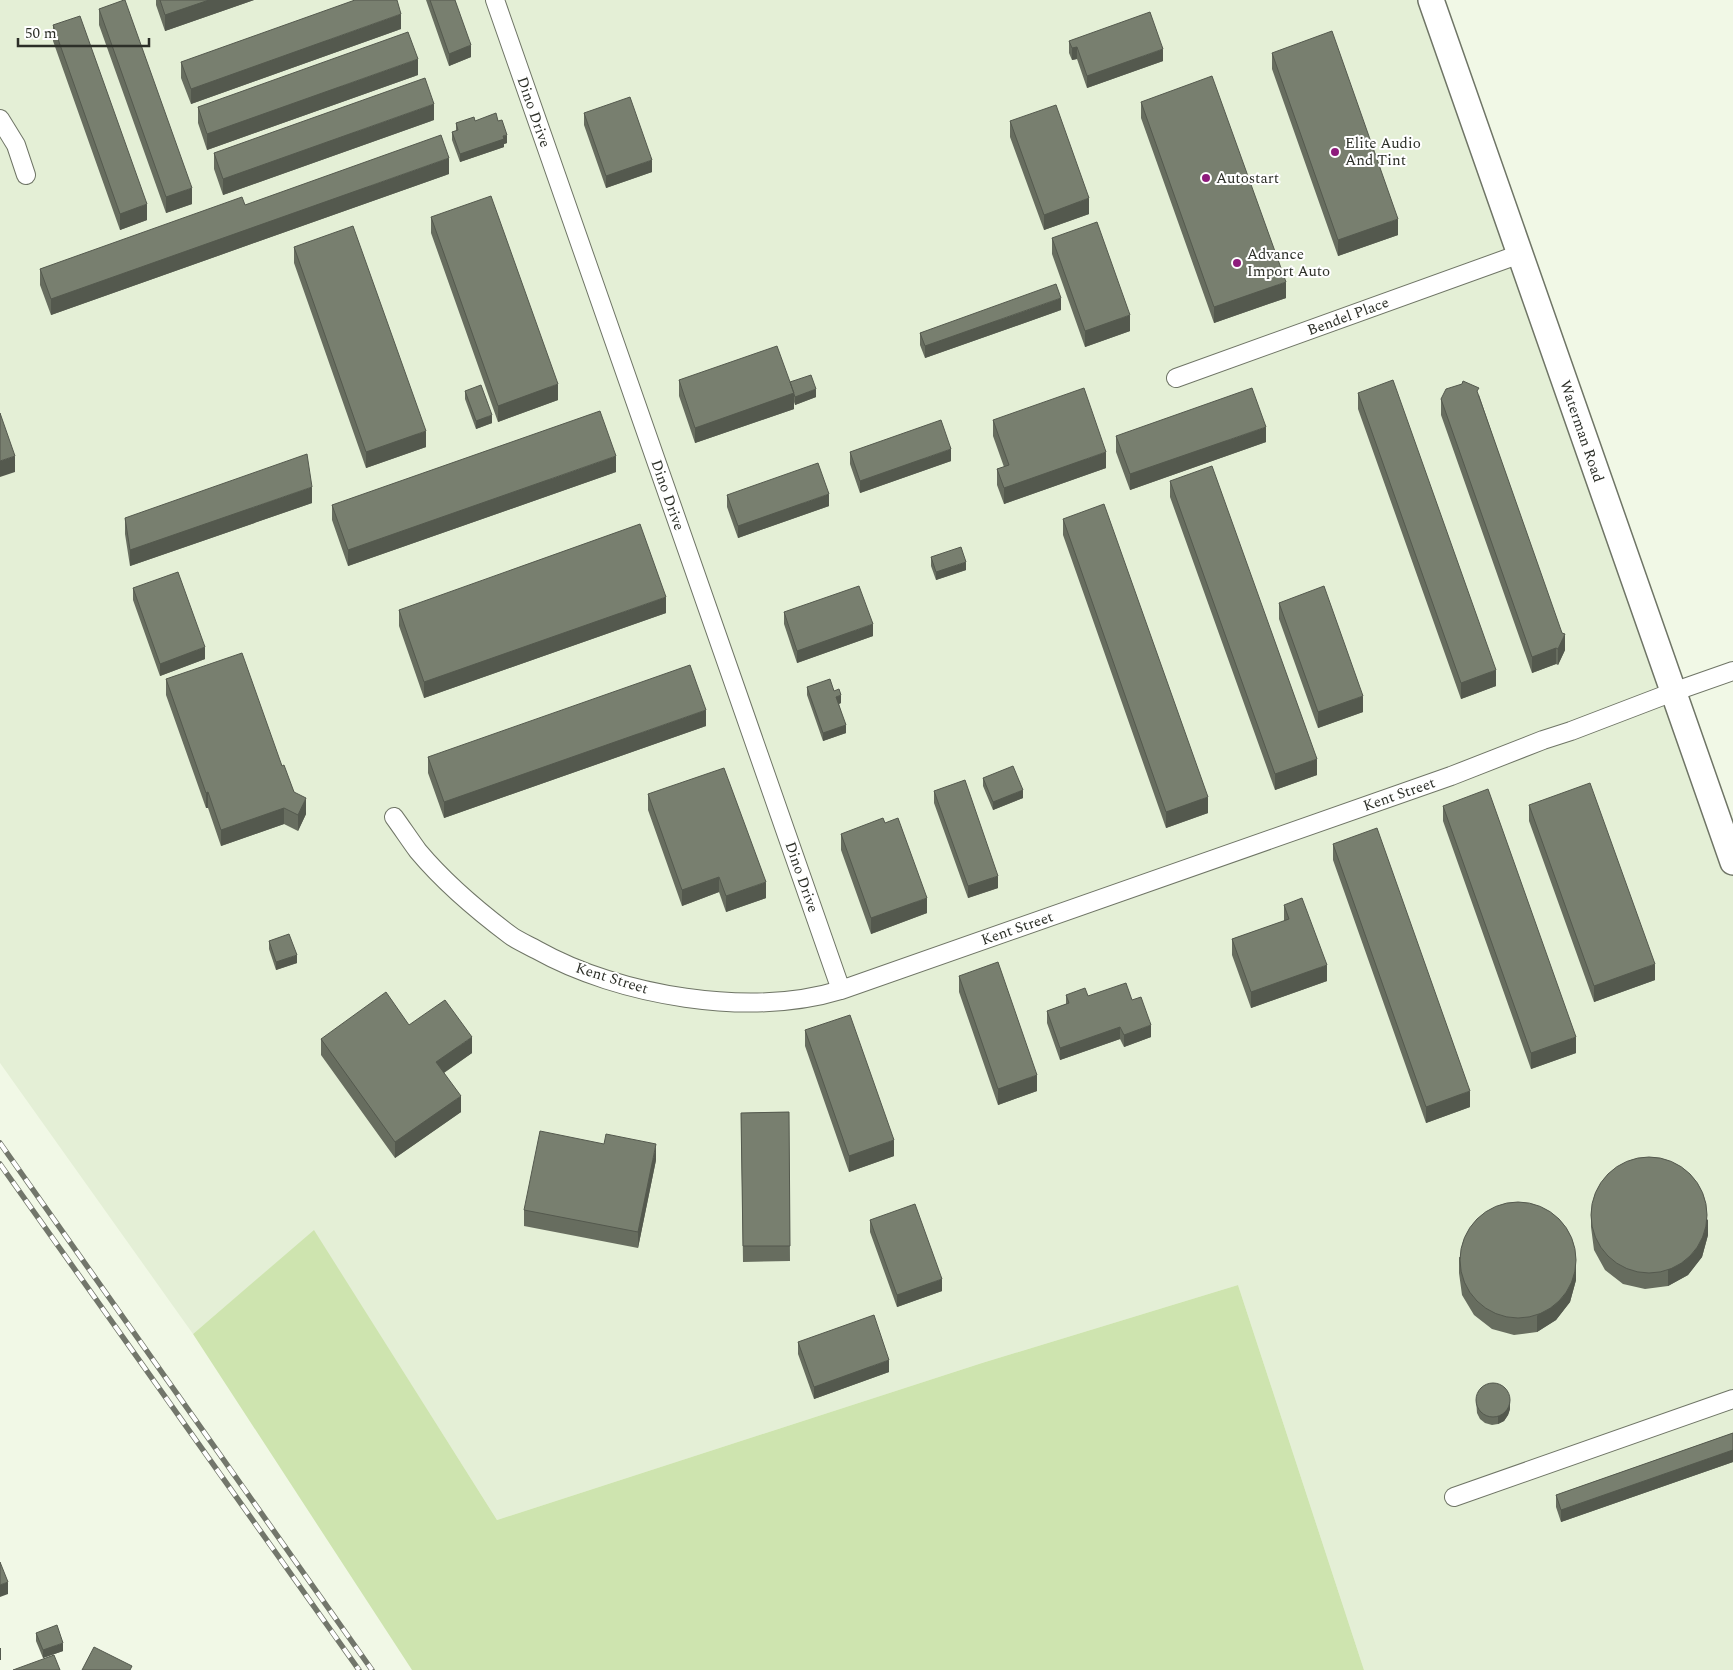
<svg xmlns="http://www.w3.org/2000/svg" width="1733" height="1670" viewBox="0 0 1733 1670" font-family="Spectral,serif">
  <rect width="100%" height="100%" fill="#f1f8e6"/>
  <path fill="#e4efd6" d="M0,0H1431L1733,863V1670H1364L1238,1285L982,1363L497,1520L314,1231L193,1334L0,1063Z"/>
  <path fill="#cee4af" d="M314,1230L497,1520L982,1363L1238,1285L1364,1670H412L193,1334Z"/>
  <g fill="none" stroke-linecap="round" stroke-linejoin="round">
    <g stroke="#6f7566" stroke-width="20">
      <path id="street" d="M495,0L841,990
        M0,119L16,145L26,175
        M1176,378L1520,254
        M394,817C402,828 410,840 418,851C444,882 478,911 510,935C518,941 528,945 537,950C619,996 750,1018 841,990L1451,776L1543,740L1571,731L1673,692L1733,671
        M1454,1497L1733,1399"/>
    </g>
    <g stroke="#6f7566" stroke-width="28">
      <path id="secondary" d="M1431,0L1733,862"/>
    </g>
    <use href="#street" stroke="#fff" stroke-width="18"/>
    <use href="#secondary" stroke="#fff" stroke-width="25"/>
    <g stroke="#72766b" stroke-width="5.5">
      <path id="rail" d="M0,1143L372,1670
        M0,1164L359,1670"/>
    </g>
    <use href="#rail" stroke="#fff" stroke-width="4" stroke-dasharray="11" stroke-linecap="butt"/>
  </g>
  <path fill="#676d5f" d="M156,0H254L165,31L156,5Z
    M426,0H455L471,57L449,66Z
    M99,9L192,204L166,213L99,25Z
    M53,25L147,220L120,230L53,41Z
    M401,29L191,104L181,78V62Z
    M1069,41L1163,61L1087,88L1077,59L1072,60L1069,53Z
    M1272,53L1398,235L1338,256L1272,69Z
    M418,75L207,150L198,123V107Z
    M1141,102L1286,298L1214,323L1141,118Z
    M584,113L652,172L606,188L584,125Z
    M434,120L223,195L214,169V153Z
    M475,121H498L507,143L504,144V147L460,162L452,140V132L456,131V123Z
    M1010,121L1089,214L1044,230L1010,137Z
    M449,174L51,315L40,285V269L245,205Z
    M431,217L558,400L498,422L431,233Z
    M1052,238L1130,331L1085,347L1052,254Z
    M294,247L426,447L366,468L294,263Z
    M1061,310L925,358L920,345V333Z
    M679,380L790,382L816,397L795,405L794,402V409L695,443L679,396Z
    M465,391L492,423L476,429L465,399Z
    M1358,393L1496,686L1461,699L1358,409Z
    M1479,395L1565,650L1558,665L1556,664L1532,673L1441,415V399Z
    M993,420L1106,468L1004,504L997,485V469L1004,467L993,436Z
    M1116,436L1266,442L1130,490L1116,452Z
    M850,452L951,461L860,493L850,464Z
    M616,472L348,566L332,520V505Z
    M1170,481L1317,775L1275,790L1170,497Z
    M727,495L829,506L738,538L727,507Z
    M312,503L130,566L125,534V518Z
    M1063,519L1208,813L1166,828L1063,535Z
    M931,557L966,570L936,580L931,566Z
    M133,588L205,659L160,676L133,600Z
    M1279,603L1363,712L1318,728L1279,619Z
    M399,610L666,613L424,698L399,626Z
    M784,612L873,636L797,663L784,624Z
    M166,679L282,766L294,792L306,814L298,831L284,824L221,846L208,808H206L166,695Z
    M807,687L834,691L841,703L839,704L846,733L823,741L807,695Z
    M706,726L444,818L428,773V757Z
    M983,778L1023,798L993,810L983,786Z
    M934,791L998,888L968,898L934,803Z
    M648,794L766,898L726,912L719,892L682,906L648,810Z
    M1529,805L1655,980L1594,1002L1529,821Z
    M1443,806L1576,1053L1531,1069L1443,821Z
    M841,834L927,913L871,934L841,850Z
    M1333,844L1470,1107L1426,1123L1333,860Z
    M1284,905L1327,981L1251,1008L1232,955V939L1284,921Z
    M269,941L297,963L276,970L269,949Z
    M959,976L1037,1091L998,1105L959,992Z
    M1066,995L1088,996L1151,1037L1124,1047L1120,1039L1060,1060L1047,1023V1011L1066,1004Z
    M409,1025L472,1053L444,1073L461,1112L395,1158L321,1055V1039Z
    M805,1030L894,1156L849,1172L805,1046Z
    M789,1112L790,1261L743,1262L741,1113Z
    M656,1160L638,1248L524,1226V1210Z
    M1591,1211L1708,1235L1702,1257L1688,1275L1668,1286L1645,1289L1623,1284L1605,1270L1594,1250L1591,1227Z
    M870,1220L942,1291L897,1307L870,1232Z
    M1459,1257L1576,1280L1570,1302L1556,1320L1537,1332L1514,1335L1492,1329L1474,1315L1462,1295L1459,1273Z
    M798,1342L889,1372L814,1399L798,1354Z
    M1476,1399L1510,1409L1508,1415L1504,1421L1498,1424L1492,1425L1485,1423L1480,1419L1477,1413Z
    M1733,1433V1462L1561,1522L1556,1507V1495Z
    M36,1633L63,1651L43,1658L36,1641Z"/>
  <path fill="#54594e" d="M209,0H254L165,31V15Z
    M401,14V29L191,104V89Z
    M471,45V57L449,66V54Z
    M1077,47V59L1072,60V48Z
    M1163,49V61L1087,88V76Z
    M418,59V75L207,150V134Z
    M434,104V120L223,195V179Z
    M507,135V143L504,144V147L460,162V154Z
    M449,158V174L51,315V299Z
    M652,160V172L606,188V176Z
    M192,188V204L166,213V197Z
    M1089,198V214L1044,230V215Z
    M147,204V220L120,230V214Z
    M1398,219V235L1338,256V240Z
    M1286,282V298L1214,323V307Z
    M1061,298V310L925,358V346Z
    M1130,315V331L1085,347V331Z
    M558,384V400L498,422V406Z
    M816,389V397L795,405V397Z
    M794,393V409L695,443V428Z
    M492,415V423L476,429V421Z
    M1266,427V442L1130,490V474Z
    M426,431V447L366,468V452Z
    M951,449V461L860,493V481Z
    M1106,452V468L1004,504V488Z
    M15,456V472L0,477V461Z
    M616,456V472L348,566V550Z
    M312,487V503L130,566V550Z
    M829,494V506L738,538V526Z
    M966,562V570L936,580V572Z
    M666,597V613L424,698V682Z
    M873,624V636L797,663V651Z
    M1565,634V650L1558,665V649Z
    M205,647V659L160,676V664Z
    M1556,648V664L1532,673V657Z
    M1496,670V686L1461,699V683Z
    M841,695V703L836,705V697Z
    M1363,696V712L1318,728V712Z
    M706,710V726L444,818V802Z
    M846,725V733L823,741V733Z
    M1317,759V775L1275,790V774Z
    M1023,790V798L993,810V802Z
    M208,792V808H206V793Z
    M1208,797V813L1166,828V812Z
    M306,798V814L298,831V815Z
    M284,808V824L221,846V830Z
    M998,876V888L968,898V886Z
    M719,877V892L682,906V890Z
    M766,882V898L726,912V896Z
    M927,898V913L871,934V918Z
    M297,955V963L276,970V962Z
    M1655,964V980L1594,1002V986Z
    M1327,965V981L1251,1008V992Z
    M1151,1025V1037L1124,1047V1035Z
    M1120,1027V1039L1060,1060V1048Z
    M472,1037V1053L436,1078V1062Z
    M1576,1037V1053L1531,1069V1053Z
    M1037,1075V1091L998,1105V1089Z
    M1470,1091V1107L1426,1123V1107Z
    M461,1096V1112L395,1158V1142Z
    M894,1140V1156L849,1172V1156Z
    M656,1144V1160L638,1248V1232Z
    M1708,1219V1235L1702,1257L1688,1275L1668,1286V1270Z
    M1576,1264V1280L1570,1302L1556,1320L1537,1332V1316Z
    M942,1279V1291L897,1307V1295Z
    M889,1360V1372L814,1399V1387Z
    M1510,1401V1409L1508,1415L1504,1421L1498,1424V1416Z
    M1733,1450V1462L1561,1522V1510Z
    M8,1582V1594L0,1597V1585Z
    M63,1643V1651L43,1658V1650Z
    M0,1648H1V1660H0Z"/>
  <path fill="#787f6f" stroke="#54594e" d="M124,0H125L192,188L166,197L99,9Z
    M160,0H209L165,15Z
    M355,0H397L401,14L191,89L181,62Z
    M430,0H455L471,45L449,54Z
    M1150,12L1163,49L1087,76L1077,47L1072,48L1069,41Z
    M80,16L147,204L120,214L53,25Z
    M1332,31L1398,219L1338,240L1272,53Z
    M408,32L418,59L207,134L198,107Z
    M1212,76L1286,282L1214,307L1141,102Z
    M425,78L434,104L223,179L214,153Z
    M630,97L652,160L606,176L584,113Z
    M1056,105L1089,198L1044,215L1010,121Z
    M496,113L498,121L502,120L507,135L503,136L504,139L460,154L452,132L458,130L456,123L474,117L475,121Z
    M441,135L449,158L51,299L40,269L242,197L245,205Z
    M491,196L558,384L498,406L431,217Z
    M1097,222L1130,315L1085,331L1052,238Z
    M353,226L426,431L366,452L294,247Z
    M1056,284L1061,298L925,346L920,333Z
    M777,346L794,393L695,428L679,380Z
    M811,375L816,389L795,397L790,382Z
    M1393,380L1496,670L1461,683L1358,393Z
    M1463,381L1479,388L1477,391L1562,633L1565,634L1558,649L1556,648L1532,657L1441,399L1446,389L1462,384Z
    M481,385L492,415L476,421L465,391Z
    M1084,388L1106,452L1004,488L997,469L1009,465L993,420Z
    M1252,388L1266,427L1130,474L1116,436Z
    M600,411L616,456L348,550L332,505Z
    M0,413L15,456L0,461Z
    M941,420L951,449L860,481L850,452Z
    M307,454L312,487L130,550L125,518Z
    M818,463L829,494L738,526L727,495Z
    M1212,466L1317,759L1275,774L1170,481Z
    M1104,504L1208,797L1166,812L1063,519Z
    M640,524L666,597L424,682L399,610Z
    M961,547L966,562L936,572L931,557Z
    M178,572L205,647L160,664L133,588Z
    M859,586L873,624L797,651L784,612Z
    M1324,586L1363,696L1318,712L1279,603Z
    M242,653L282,766L284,765L294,792L306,798L298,815L284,808L221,830L208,792L206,793L166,679Z
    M690,665L706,710L444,802L428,757Z
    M830,679L834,691L839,689L841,695L836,697L846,725L823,733L807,687Z
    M1013,766L1023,790L993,802L983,778Z
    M724,768L766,882L726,896L719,877L682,890L648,794Z
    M965,780L998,876L968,886L934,791Z
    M1590,783L1655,964L1594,986L1529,805Z
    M1488,789L1576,1037L1531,1053L1443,806Z
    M883,818L885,823L898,818L927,898L871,918L841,834Z
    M1377,828L1470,1091L1426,1107L1333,844Z
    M1302,898L1327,965L1251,992L1232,939L1289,919L1284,905Z
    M289,934L297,955L276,962L269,941Z
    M998,962L1037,1075L998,1089L959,976Z
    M1126,983L1132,1000L1141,997L1151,1025L1124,1035L1120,1027L1060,1048L1047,1011L1069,1003L1066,995L1085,988L1088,996Z
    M386,992L409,1025L445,1000L472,1037L436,1062L461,1096L395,1142L321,1039Z
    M850,1015L894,1140L849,1156L805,1030Z
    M789,1112L790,1246H743L741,1113Z
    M540,1131L604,1144L606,1134L656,1144L638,1232L524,1210Z
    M1591 1215a58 58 0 1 1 116 0a58 58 0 1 1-116 0Z
    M1460 1260a58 58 0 1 1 116 0a58 58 0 1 1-116 0Z
    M915,1204L942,1279L897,1295L870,1220Z
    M874,1315L889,1360L814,1387L798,1342Z
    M1476 1400a17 17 0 1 1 34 0a17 17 0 1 1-34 0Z
    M1733,1433V1450L1561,1510L1556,1495Z
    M0,1562L8,1582L0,1585Z
    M57,1625L63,1643L43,1650L36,1633Z
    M94,1647L132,1666L130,1670H82Z
    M54,1655L60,1670H13Z"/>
  <g fill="#8e1b7c" stroke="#fff" stroke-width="2">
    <circle cx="1335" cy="152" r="5"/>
    <circle cx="1206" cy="178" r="5"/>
    <circle cx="1237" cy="263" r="5"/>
  </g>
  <g text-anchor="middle" stroke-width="4" stroke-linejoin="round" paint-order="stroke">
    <g font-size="15" fill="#2c2f28" stroke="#fff">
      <text transform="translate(534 112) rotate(71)" y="5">Dino Drive</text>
      <text transform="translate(1348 316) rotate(-20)" y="5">Bendel Place</text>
      <text transform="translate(1582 431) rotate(71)" y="5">Waterman Road</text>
      <text transform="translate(668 495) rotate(71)" y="5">Dino Drive</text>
      <text transform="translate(1399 794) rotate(-19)" y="5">Kent Street</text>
      <text transform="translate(802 877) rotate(71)" y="5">Dino Drive</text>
      <text transform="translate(1017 928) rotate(-19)" y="5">Kent Street</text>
      <text transform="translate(612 978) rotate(17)" y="5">Kent Street</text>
    </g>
    <g font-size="15" fill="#2c2f28" stroke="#fff" text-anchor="start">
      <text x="1345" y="148">Elite Audio<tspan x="1345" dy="17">And Tint</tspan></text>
      <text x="1216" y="183">Autostart</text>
      <text x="1247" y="259">Advance<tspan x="1247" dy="17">Import Auto</tspan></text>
    </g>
  </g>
  <path d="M18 38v8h131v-8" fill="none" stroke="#2c2f28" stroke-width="2.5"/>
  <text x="25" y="38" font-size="15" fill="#2c2f28" stroke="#ffffff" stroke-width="4" paint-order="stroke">50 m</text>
</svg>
